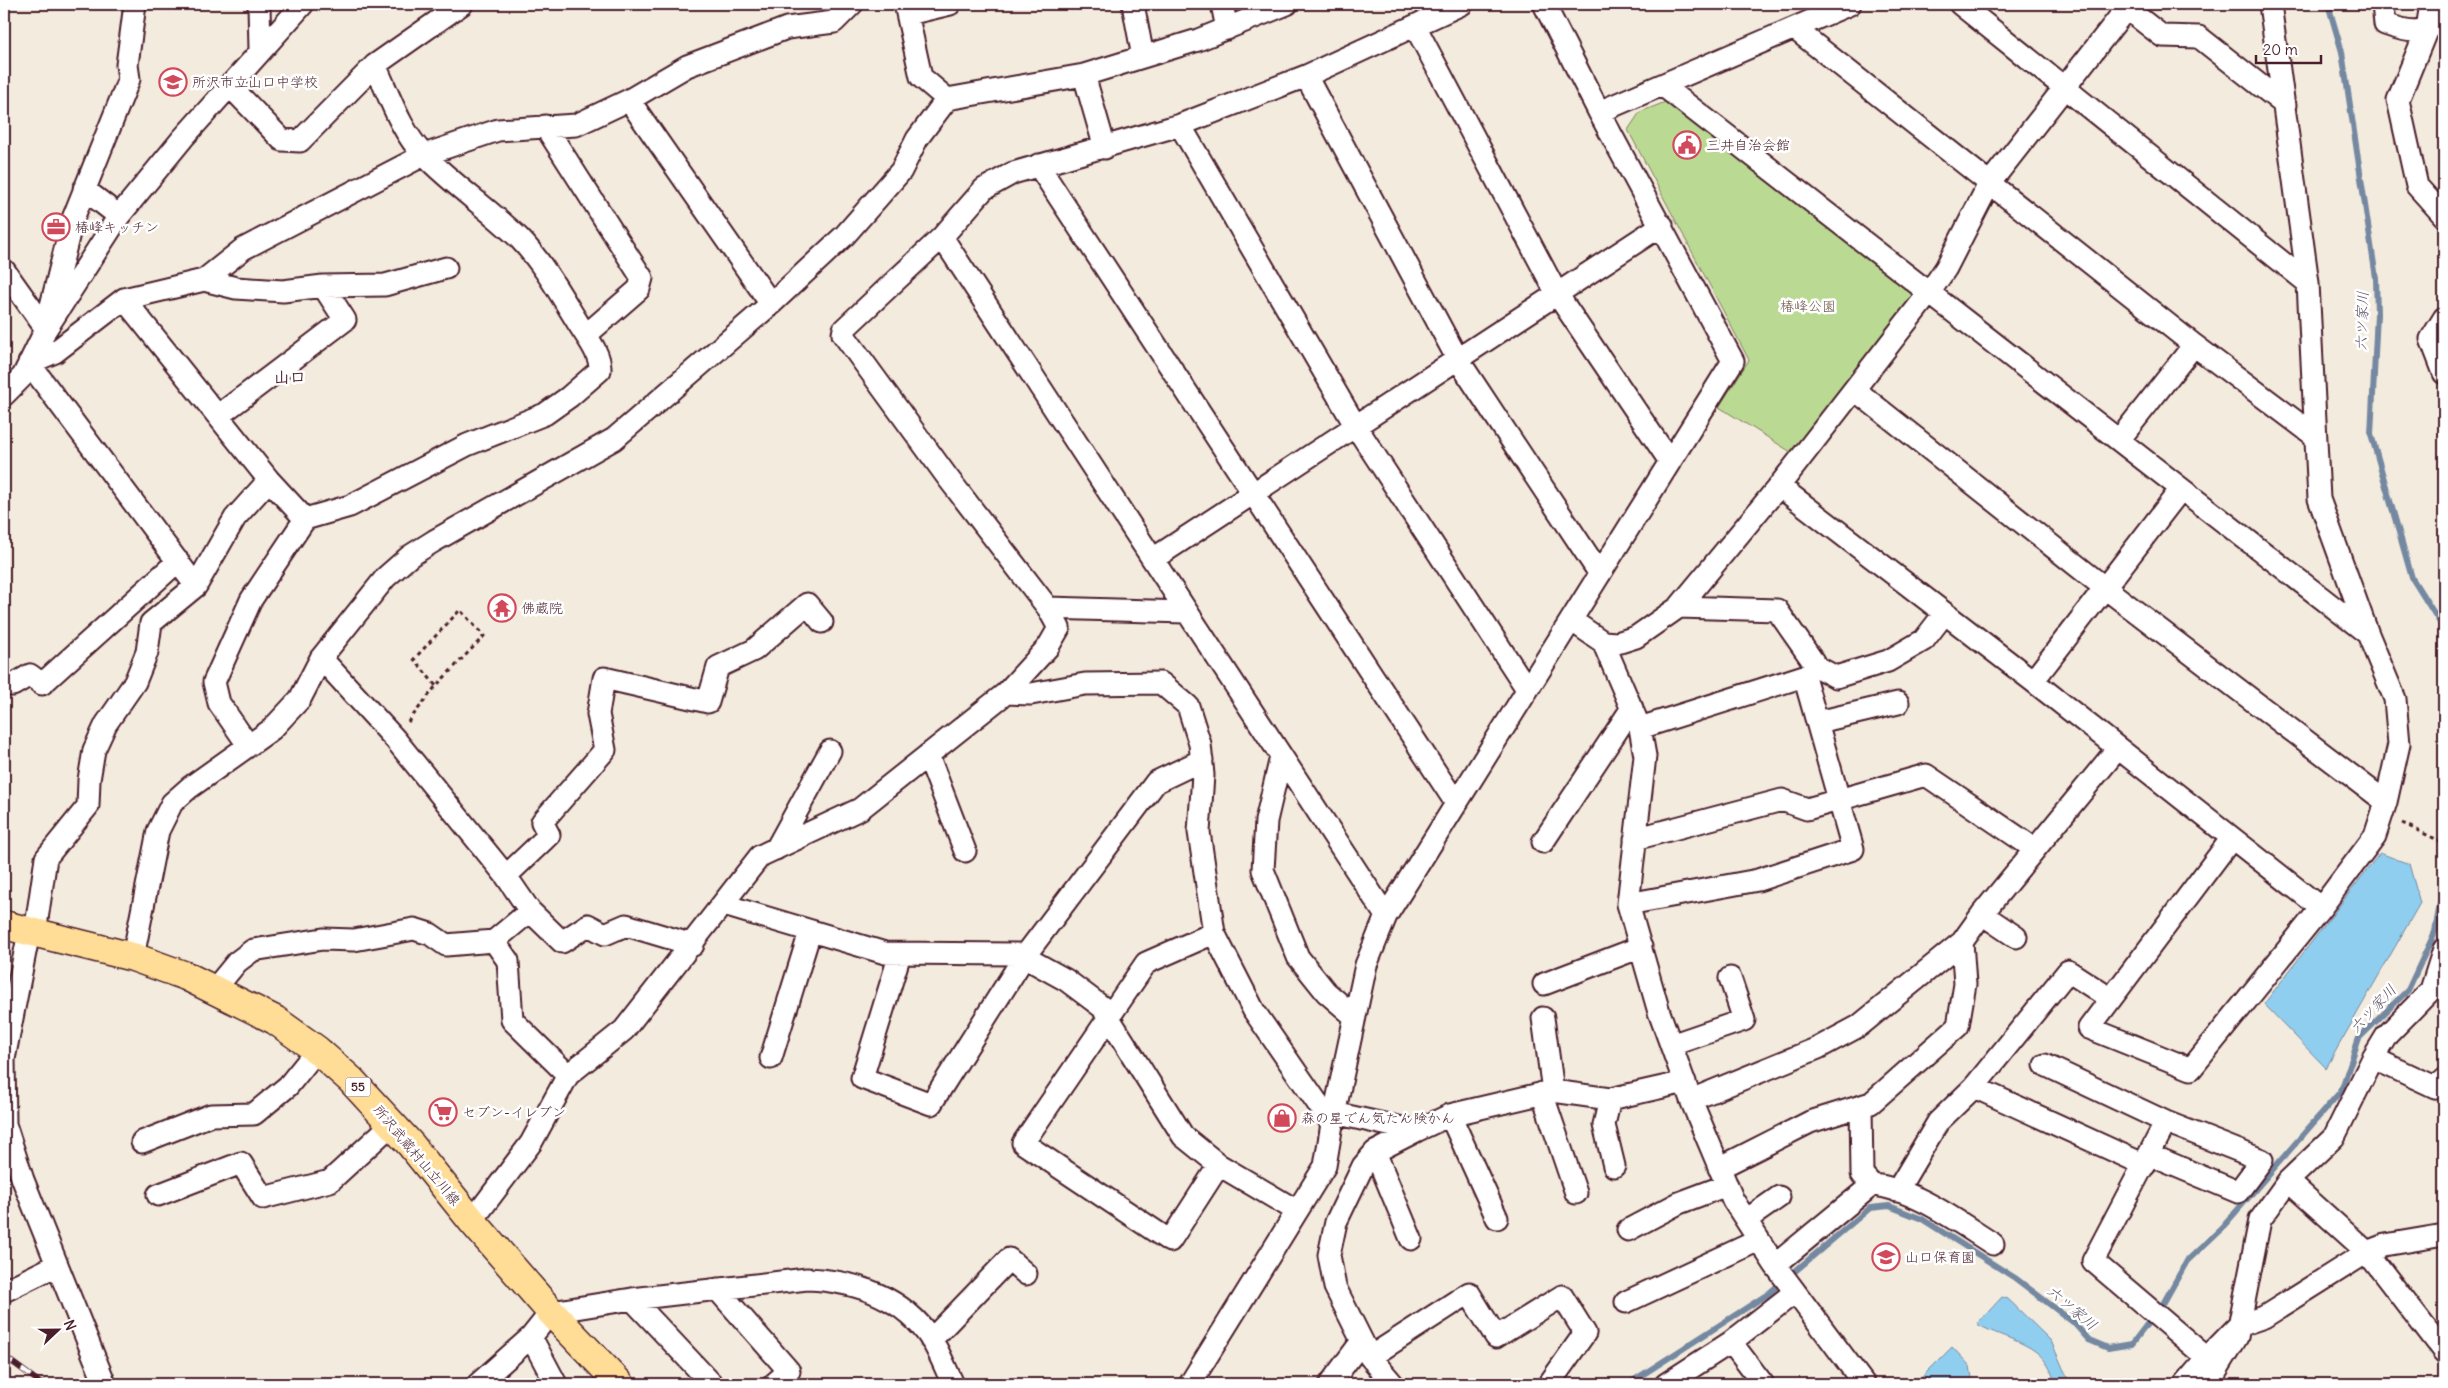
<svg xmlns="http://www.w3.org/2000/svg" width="2448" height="1388" viewBox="0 0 2448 1388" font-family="Delius,'Klee One',sans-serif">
  <rect width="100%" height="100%" fill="#f3ebdd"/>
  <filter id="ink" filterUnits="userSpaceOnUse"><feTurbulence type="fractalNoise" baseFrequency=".02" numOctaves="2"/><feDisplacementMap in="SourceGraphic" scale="10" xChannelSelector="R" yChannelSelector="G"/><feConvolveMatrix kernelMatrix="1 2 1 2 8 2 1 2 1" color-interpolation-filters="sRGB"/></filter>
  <g filter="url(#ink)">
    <path fill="#bada93" stroke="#827c5f" d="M1668,101L1910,289L1912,299L1791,452L1719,407L1749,360L1628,130L1640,112Z"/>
    <path fill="#90cef0" stroke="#7488a1" d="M2380,853L2409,864L2420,903L2326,1068L2264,1004Z
      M2002,1297L2008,1299L2051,1341L2070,1384H2055C2046,1341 2010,1343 1977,1324Z
      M1952,1347L1970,1366L1973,1384H1915Z"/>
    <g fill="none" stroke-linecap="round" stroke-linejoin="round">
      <path stroke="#7488a1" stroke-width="6" d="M2328,4L2342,52L2376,278L2377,314L2371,434L2412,578L2444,629
        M1628,1384L1768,1294L1870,1208L1889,1206L1922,1219L2015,1278L2073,1322L2089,1340L2108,1348L2132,1344L2164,1302L2187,1261L2221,1229L2341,1091L2359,1038L2408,990L2435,932L2444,881"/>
      <g stroke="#4a1f2b" stroke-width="25">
        <path id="minor" d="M259,4L260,50
          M905,4L921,77L947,99
          M1133,4L1143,57
          M1222,4L1227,29
          M1960,4L2308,283
          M2121,4L2162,36L2199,37L2285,105
          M2383,4L2385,24C2413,34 2417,33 2444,21
          M2431,4L2427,29L2398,100L2417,186L2444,216
          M908,14L950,4
          M1415,26L1557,294L1669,460
          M1795,29L2194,345L2315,436
          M1084,75L1105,148
          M1306,76L1457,358L1600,574
          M229,85L282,140L300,141L375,65L462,4
          M1662,85L2368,634
          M629,100L771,304
          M1599,112L1850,4
          M1180,125L1355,425L1527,689
          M545,126L642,278L639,289L586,335
          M1038,165L1456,803
          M84,189L119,216
          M942,237L1386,916
          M4,270L46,329
          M204,280L236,288L283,291L323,286L385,285L446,268
          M124,299L269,480L305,519L251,600L214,682L219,703L248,745
          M49,314L72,221L129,79L127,65L135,4
          M2444,318L2431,339L2444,373
          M1855,390L2105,588L2386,802
          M4,395L23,376L46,329L119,216L183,138L303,4
          M218,416L345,320L323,286
          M2119,440L2194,345
          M1779,486L2033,681L2321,908
          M305,519L350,506L467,445L545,414L569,397L600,370C601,354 586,336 578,323C560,294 543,263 519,238C489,209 453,185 424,155C401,132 389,95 375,65
          M1153,559L1662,225
          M196,586L29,363L55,352L124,299L204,280L243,249L424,155L498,130L576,125L629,100L687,66L787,28L834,22L852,4
          M1679,607L1777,610L1817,667L1836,677L1888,661L1924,640L1944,614
          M1048,608L1185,612
          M1571,620L1603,642L1617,643L1636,637L1679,607L1779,486L1929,293L1946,268L1989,184L2126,9
          M1603,642L1640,728L1645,756L1628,904L1659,1012L1691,1100L1733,1200L1775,1265L1864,1384
          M321,658L395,739L506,876L549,835L542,822L605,750L598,714L604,678L708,702L718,667L754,650L807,604L822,622
          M2033,681L2181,489
          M4,685H13L30,675L42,684L178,561
          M1006,693L1031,694L1085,684L1161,683L1188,706L1200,744L1203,775L1199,832L1214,933L1254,1011L1332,1124
          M1818,722L1898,703
          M928,755L965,851
          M1281,757L1266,821L1263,870L1298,957L1326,992L1355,1017
          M2232,838L2089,1028L2191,1069L2321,908L2375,836L2386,802L2399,744L2395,699L2368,634L2319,499L2308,283L2270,4
          M1635,839L1782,800L1807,809L1926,775L2035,849
          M1543,842L1632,708
          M776,849L830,751
          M506,876L530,911L562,942L588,925L605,934L626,925L693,945
          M1628,904L1758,880L1853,849L1804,676L1640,728
          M724,905L885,953L1019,954L1066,980L1102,1007L1183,1136L1219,1165L1297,1211
          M1982,914L2016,937
          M29,932L4,1059L5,1124L23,1180L105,1384
          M35,933L46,858L88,806L89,780L94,750L106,724L135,682L147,652L151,623L196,586L235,518L269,480
          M1214,933L1146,963L1023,1143L1170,1241L1219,1165
          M494,941L508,961L512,1020L568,1075
          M900,954L862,1078L931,1104L1024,957L1156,782L1202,760
          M133,957L158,831L172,803L189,788L272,729L300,699L321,658L386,577L410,556L434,541L614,439L771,304L845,235L901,171L917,139L947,99L1084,75L1198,40L1287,4
          M1544,984L1641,947
          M214,990L237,962L253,950L323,939L354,940L414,929L430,934L446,945L494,941L530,911
          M2431,990L2444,949
          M1543,1018L1553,1091
          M1671,1045L1744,1020L1730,978
          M771,1058L810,932
          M2373,1058L2435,1087L2444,1079
          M2045,1065L2166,1122L2262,1160L2238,1192L2150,1155
          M1974,1087L2145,1165
          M1542,1093L1576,1193
          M1610,1099L1604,1125L1614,1166
          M1691,1100L1818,1048L1859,1026L1962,942
          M1861,1106L1862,1174L1872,1185
          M1334,1113L1416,1131L1450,1115L1553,1091L1610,1099L1685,1082
          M1450,1115L1497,1218
          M2166,1122L2093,1261L2207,1358
          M142,1142L211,1115L254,1114L288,1086L317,1050
          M1375,1152L1411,1239
          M1719,1168L1810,1122L1871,1103L1958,1026L1965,984L1962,942L1982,914L2118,748
          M2288,1181L2367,1252L2444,1352
          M1897,1191L1938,1122L1974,1087L2068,971L2111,999
          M158,1195L241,1163L263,1198L330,1181L392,1124
          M1746,1220L1779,1197
          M472,1221L531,1143L568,1075L624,1030L760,856L860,809L1006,693L1048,647L1059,628L1048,608L948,478L843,334L844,329L942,237L984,189L1013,173L1180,125L1306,76L1462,4
          M1628,1230L1679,1203L1727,1185
          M1775,1265L1872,1185C1913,1188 1958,1222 1993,1244
          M717,1289L789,1371L774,1384
          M4,1291L57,1265
          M632,1299L712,1384
          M1626,1302L1759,1240
          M531,1337L556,1384
          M931,1340L1009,1259L1026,1274
          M1731,1342L1763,1384
          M1370,1357L1469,1293L1496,1337L1562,1296L1585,1333L1549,1384
          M478,1384L531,1337L551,1312L632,1299L807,1279C856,1281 903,1297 931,1339C940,1353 946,1370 953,1384
          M1190,1384L1325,1166L1332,1124L1366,965L1386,916L1733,361L1599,112L1544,4
          M1330,1384L1362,1341
          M1393,1384L1370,1357L1335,1287L1329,1255L1336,1222L1363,1166L1375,1152L1416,1131
          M1666,1384L1731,1342L1795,1292
          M2185,1384L2207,1358L2238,1326L2264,1317L2367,1252L2385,1245L2444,1235
          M2208,1384L2237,1337L2260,1220L2288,1181L2334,1137L2373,1058L2387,1035L2431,990L2444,983"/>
      </g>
      <g stroke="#4a1f2b" stroke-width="31">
        <path id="major" d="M4,925L133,957L186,976L275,1020L317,1050L351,1080L411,1145L472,1221L551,1312L620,1384"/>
      </g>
      <path stroke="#4a1f2b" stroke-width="3" stroke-dasharray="4 4" stroke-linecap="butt" d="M408,722L436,686L484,636L460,610L414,659L436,686
        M2402,823L2444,843
        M1997,1384L2001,1381"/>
      <use href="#minor" stroke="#fff" stroke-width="21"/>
      <use href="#major" stroke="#ffdd96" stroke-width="28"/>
      <g stroke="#4a1f2b" stroke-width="5.5">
        <path id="rail" d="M4,1356L42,1384"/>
      </g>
      <use href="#rail" stroke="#fff" stroke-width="4" stroke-dasharray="11" stroke-linecap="butt"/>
    </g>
  </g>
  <defs>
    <g id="school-ring" transform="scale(1.4375)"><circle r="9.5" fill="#fff" stroke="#d1495b" stroke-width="1.5"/><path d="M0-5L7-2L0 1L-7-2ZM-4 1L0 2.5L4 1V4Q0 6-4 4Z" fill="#d1495b"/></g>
    <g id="civic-ring" transform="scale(1.4375)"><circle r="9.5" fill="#fff" stroke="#d1495b" stroke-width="1.5"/><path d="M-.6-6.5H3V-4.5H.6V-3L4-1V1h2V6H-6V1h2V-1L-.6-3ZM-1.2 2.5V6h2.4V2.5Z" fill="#d1495b"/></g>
    <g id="office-ring" transform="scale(1.4375)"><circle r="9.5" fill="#fff" stroke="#d1495b" stroke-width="1.5"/><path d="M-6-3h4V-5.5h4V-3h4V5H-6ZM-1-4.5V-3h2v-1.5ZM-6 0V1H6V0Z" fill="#d1495b"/></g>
    <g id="temple-ring" transform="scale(1.4375)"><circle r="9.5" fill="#fff" stroke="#d1495b" stroke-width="1.5"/><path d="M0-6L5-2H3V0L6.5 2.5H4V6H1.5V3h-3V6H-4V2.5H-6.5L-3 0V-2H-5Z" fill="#d1495b"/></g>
    <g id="supermarket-ring" transform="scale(1.4375)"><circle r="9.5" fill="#fff" stroke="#d1495b" stroke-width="1.5"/><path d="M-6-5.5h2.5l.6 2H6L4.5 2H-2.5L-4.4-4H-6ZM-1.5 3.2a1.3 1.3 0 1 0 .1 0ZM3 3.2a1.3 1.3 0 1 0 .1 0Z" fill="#d1495b"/></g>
    <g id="shop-ring" transform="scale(1.4375)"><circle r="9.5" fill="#fff" stroke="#d1495b" stroke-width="1.5"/><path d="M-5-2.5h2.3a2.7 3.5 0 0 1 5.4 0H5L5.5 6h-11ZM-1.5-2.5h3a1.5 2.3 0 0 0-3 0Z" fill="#d1495b"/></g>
  </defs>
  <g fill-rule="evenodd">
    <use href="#school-ring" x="173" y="82"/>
    <use href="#civic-ring" x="1687" y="145"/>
    <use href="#office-ring" x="56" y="227"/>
    <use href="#temple-ring" x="502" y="608"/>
    <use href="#supermarket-ring" x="443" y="1112"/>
    <use href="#shop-ring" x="1282" y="1118"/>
    <use href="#school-ring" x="1886" y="1257"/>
  </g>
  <g text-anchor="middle" stroke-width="5" stroke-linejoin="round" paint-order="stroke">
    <rect fill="#fff" stroke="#80626b" stroke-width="1" x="345.5" y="1077.5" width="25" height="19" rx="4"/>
    <g font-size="12" font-weight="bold" fill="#4a1f2b">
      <text x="358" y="1091">55</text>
    </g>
    <g font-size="14" fill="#4a1f2b" stroke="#fff" text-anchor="start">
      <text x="192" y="87">所沢市立山口中学校</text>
      <text x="1706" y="150">三井自治会館</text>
      <text x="75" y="232">椿峰キッチン</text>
      <text x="521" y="613">佛蔵院</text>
      <text x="462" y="1117">セブン-イレブン</text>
      <text x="1301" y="1123">森の星でん気たん険かん</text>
      <text x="1905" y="1262">山口保育園</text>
    </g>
    <g font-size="14" fill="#6c574a" stroke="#fff">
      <text x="1808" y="311">椿峰公園</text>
    </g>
    <g font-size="14" fill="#4a1f2b" stroke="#fff">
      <text transform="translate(417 1155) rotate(50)" y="5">所沢武蔵村山立川線</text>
    </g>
    <g font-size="15" font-style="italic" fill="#5f5466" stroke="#fff">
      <text transform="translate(2362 321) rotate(-88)" y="5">六ツ家川</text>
      <text transform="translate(2373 1009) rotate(-47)" y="5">六ツ家川</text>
      <text transform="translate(2072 1308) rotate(40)" y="5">六ツ家川</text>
    </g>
    <g font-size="16" font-weight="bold" fill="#4a1f2b" stroke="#fff">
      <text x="290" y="383">山口</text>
    </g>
  </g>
  <rect width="2448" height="1388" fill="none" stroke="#fff" stroke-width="20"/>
  <rect x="10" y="10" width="2428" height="1368" fill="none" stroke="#4a1f2b" stroke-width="2" filter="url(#ink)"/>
  <g transform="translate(58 1330) rotate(68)" stroke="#ffffff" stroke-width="4" paint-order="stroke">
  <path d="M0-4L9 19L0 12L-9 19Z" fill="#4a1f2b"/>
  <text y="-8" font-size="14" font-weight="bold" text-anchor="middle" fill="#4a1f2b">N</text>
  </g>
  <path d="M2256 55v8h65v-8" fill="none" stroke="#4a1f2b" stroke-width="2.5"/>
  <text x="2263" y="55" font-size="15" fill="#4a1f2b" stroke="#ffffff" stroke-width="4" paint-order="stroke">20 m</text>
</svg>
